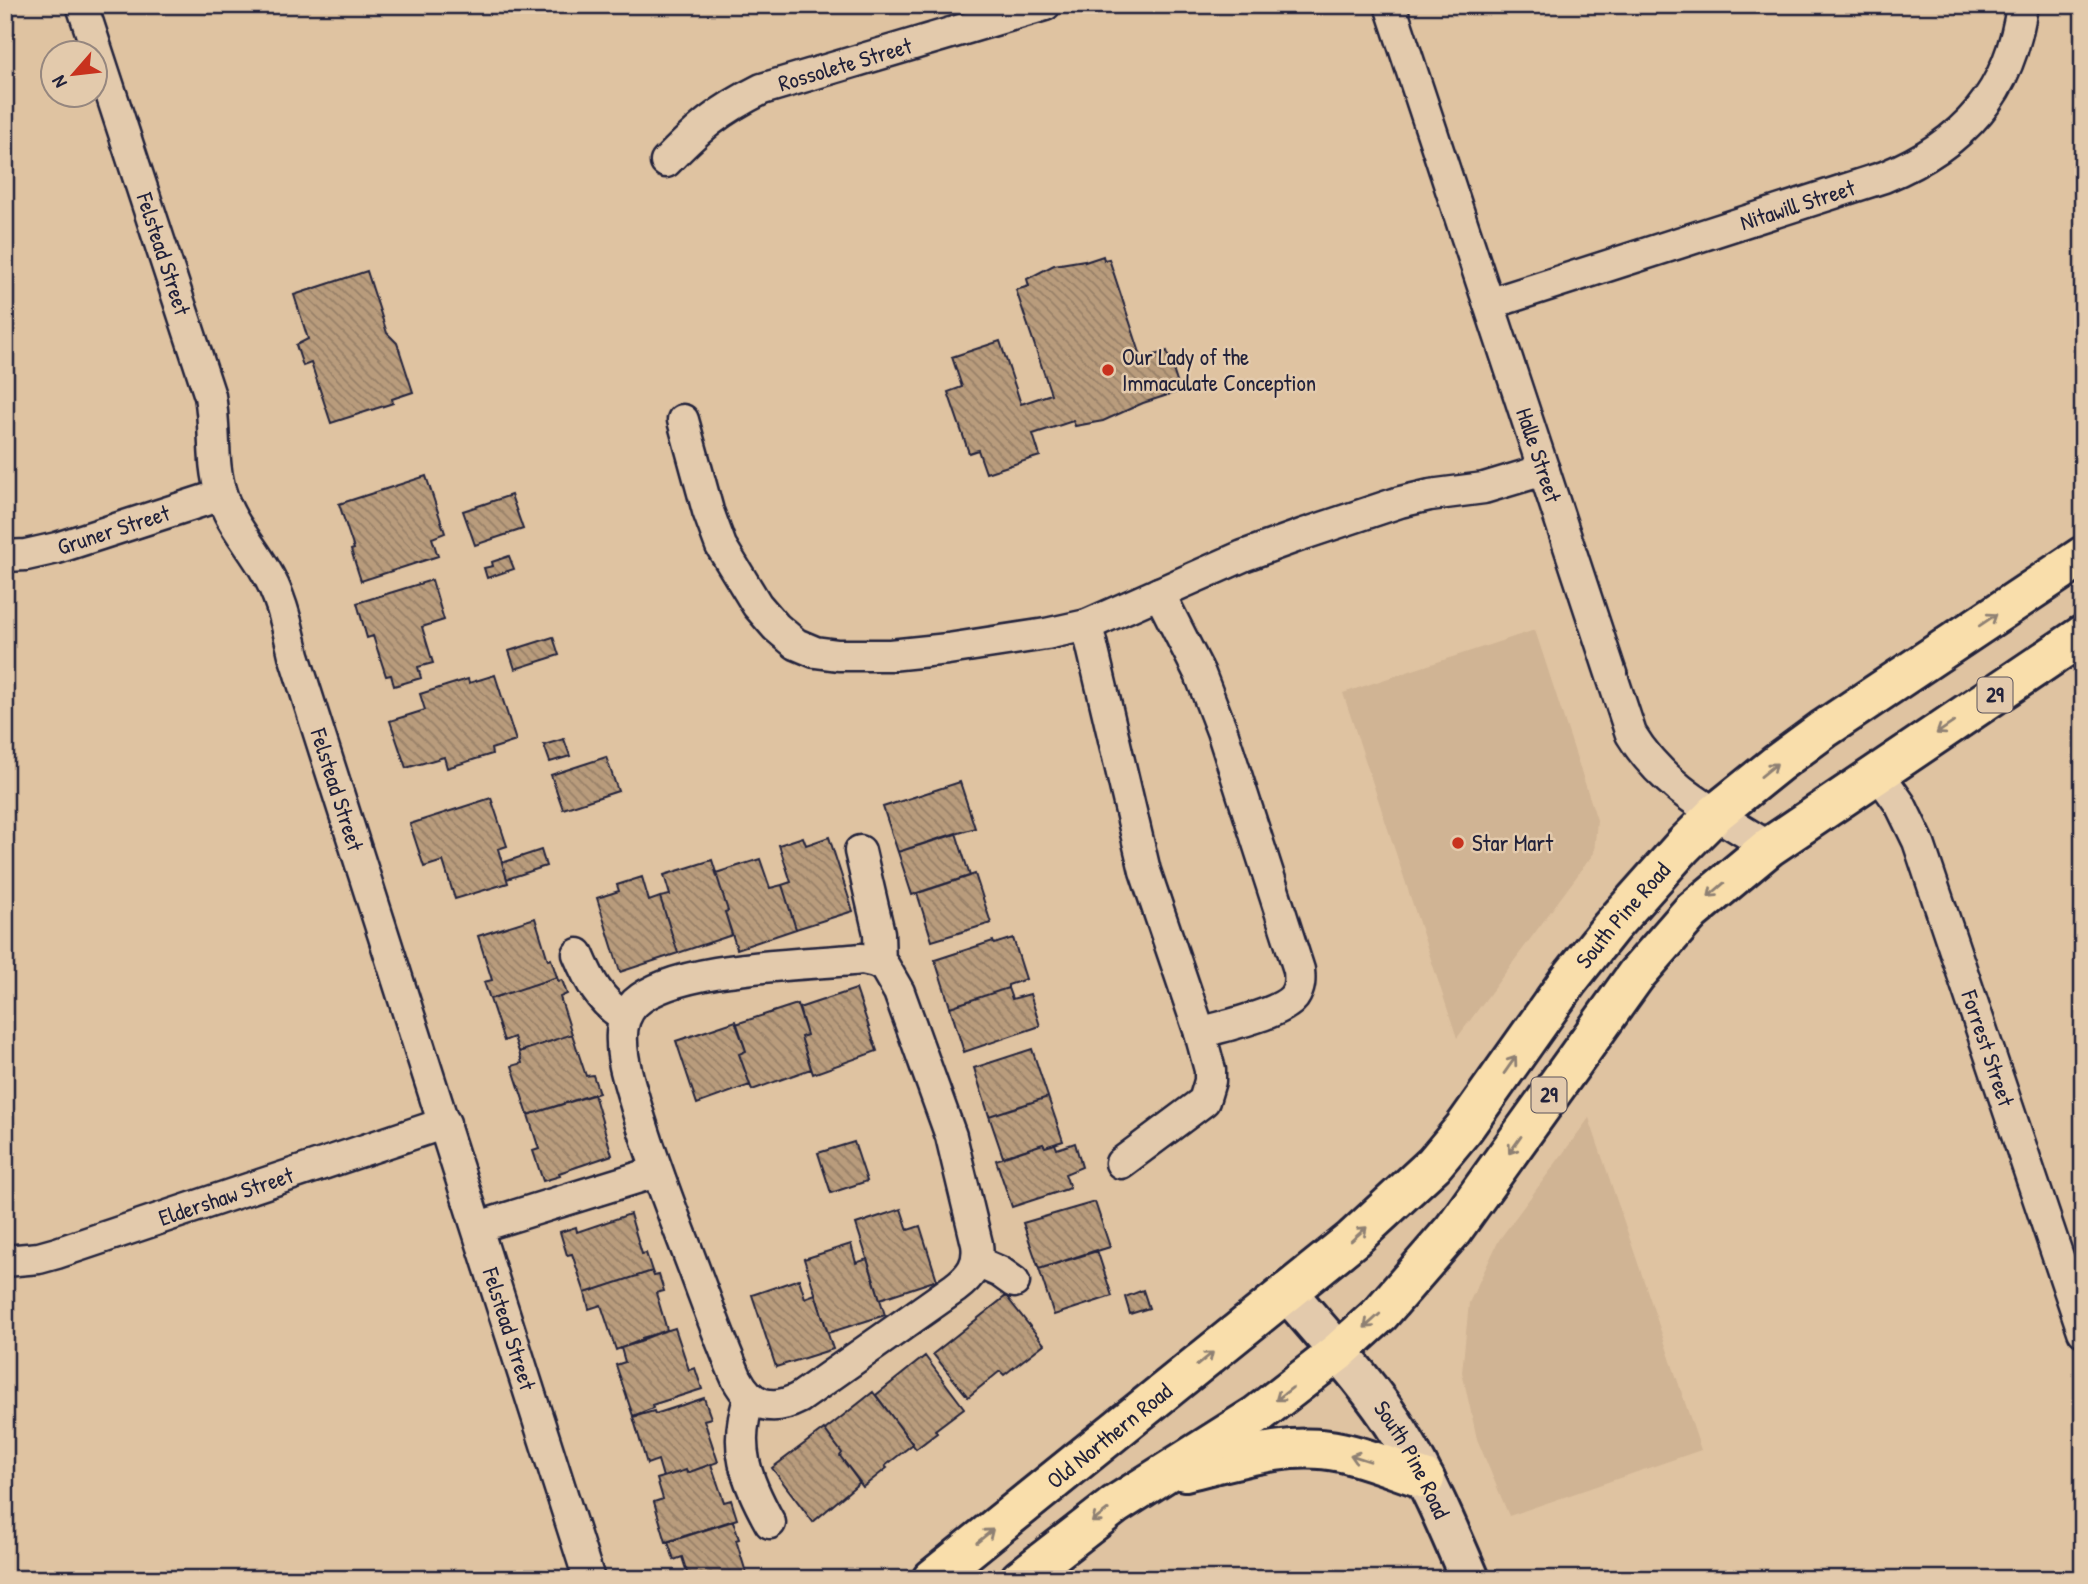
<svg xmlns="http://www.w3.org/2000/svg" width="2088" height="1584" viewBox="0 0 2088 1584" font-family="'Patrick Hand',sans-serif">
  <defs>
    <pattern id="building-back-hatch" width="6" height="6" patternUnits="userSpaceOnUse" patternTransform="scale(1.75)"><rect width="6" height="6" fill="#b99c7c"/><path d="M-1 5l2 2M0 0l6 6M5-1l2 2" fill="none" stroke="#967f67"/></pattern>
  </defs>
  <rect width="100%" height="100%" fill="#dfc3a1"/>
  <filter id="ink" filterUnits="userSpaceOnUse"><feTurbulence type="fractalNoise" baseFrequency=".0143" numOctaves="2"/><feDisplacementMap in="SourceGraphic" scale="14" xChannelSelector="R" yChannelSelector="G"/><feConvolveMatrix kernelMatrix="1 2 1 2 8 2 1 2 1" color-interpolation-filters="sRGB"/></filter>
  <g filter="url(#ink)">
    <path fill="#d0b494" d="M1535,630L1597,820L1594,853L1457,1038L1343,693Z
      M1589,1118L1701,1450L1509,1516L1477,1439L1462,1372L1469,1303L1499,1240Z"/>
    <path fill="url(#building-back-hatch)" stroke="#22223b" stroke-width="2" d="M1103,256L1104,260L1109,259L1142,359L1167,351L1180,391L1143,403L1103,421L1075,426L1073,421L1033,434L1040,456L986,473L978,450L969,453L948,392L962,387L952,357L1000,341L1021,404L1051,394L1016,290L1029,286L1027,279L1054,265L1085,260V262Z
      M367,271L387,333L397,343L413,392L392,399L393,403L331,423L311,363L303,366L296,345L308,339L294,295Z
      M426,476L445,533L432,538L438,556L361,581L351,550L354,549L339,504Z
      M511,495L523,529L475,545L463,511Z
      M509,556L514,569L487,578L484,568L493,566L492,562Z
      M432,580L444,620L422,627L433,663L418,667L421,678L394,686L391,675L386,676L373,636L367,638L357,603Z
      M553,637L559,655L515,669L509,651Z
      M495,675L516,741L491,749L492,754L447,768L444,757L406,768L390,721L425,710L420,694L468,679L469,683Z
      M564,739L570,756L550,762L544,745Z
      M606,757L618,791L563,809L551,775Z
      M960,782L975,828L898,852L883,807Z
      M491,798L507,846L498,849L508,883L455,899L443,861L424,867L410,824Z
      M956,833L970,876L912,895L898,852Z
      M803,837L806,845L829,837L853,911L796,929L782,885L791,882L779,845Z
      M541,850L546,866L507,879L502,863Z
      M760,859L770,888L782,885L796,929L737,949L725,912L728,911L716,873Z
      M712,860L728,911L725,912L732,935L678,953L660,897L670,895L664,875Z
      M975,874L991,923L932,941L917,893Z
      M642,877L649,901L660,897L678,953L620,972L597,898L619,891L617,885Z
      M535,918L548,960L551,959L557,977L490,999L484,982L492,980L478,936Z
      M1013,938L1026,979L1008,985V988L950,1007L935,960L993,941L994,944Z
      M557,977L558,981L562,980L567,994L560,997L572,1034L519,1052L514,1037L504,1041L490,999Z
      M1008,988L1012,999L1030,994L1040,1026L964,1052L950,1007Z
      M856,989L877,1051L813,1074L801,1037L807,1035L799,1008Z
      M797,1004L807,1035L801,1037L811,1069L752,1090L739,1054L746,1051L736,1024Z
      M736,1021L746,1051L739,1054L750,1085L697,1104L676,1041Z
      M572,1034L586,1076L593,1075L599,1093L528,1115L512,1066L522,1063L519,1052Z
      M1032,1049L1048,1097L989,1116L974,1068Z
      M594,1094L612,1155L559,1173L560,1176L543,1181L533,1151L539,1149L528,1115Z
      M1048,1097L1063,1141L1045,1147L1043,1144L1003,1157L989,1116Z
      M854,1142L867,1181L831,1193L818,1153Z
      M1075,1143L1082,1167L1065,1174L1070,1188L1012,1207L996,1160L1043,1144L1045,1147L1055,1144L1057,1149Z
      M1095,1202L1110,1247L1039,1269L1023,1223Z
      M901,1209L908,1230L920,1226L937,1280L880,1299L856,1224Z
      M630,1214L642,1254L646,1253L652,1271L585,1293L572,1254L567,1255L560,1232L576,1227L577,1232Z
      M851,1244L856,1263L867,1259L885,1315L828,1333L804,1259Z
      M1097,1250L1112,1296L1054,1315L1039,1269Z
      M652,1271L654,1276L659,1275L664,1291L656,1293L667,1330L616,1350L601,1305L589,1309L585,1293Z
      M799,1279L805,1298L815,1294L833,1349L776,1367L752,1295Z
      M1143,1290L1149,1308L1130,1314L1125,1297Z
      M1006,1296L1044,1344L1004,1375L1000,1371L968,1397L933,1354Z
      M675,1328L689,1370L695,1368L702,1389L652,1405L653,1408L633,1416L616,1365L625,1362L621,1348L643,1341L642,1338Z
      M925,1356L964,1408L935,1430L937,1433L916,1449L876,1395Z
      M873,1392L913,1444L885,1466L887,1468L863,1487L840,1456L842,1453L825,1430Z
      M704,1398L711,1418L704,1420L718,1462L687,1473L686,1470L663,1477L658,1460L647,1464L633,1417L654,1411L655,1414Z
      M824,1429L842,1453L840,1456L860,1482L813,1522L772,1468Z
      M711,1464L724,1502L731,1500L737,1519L666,1542L654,1502L663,1499L657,1479L686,1470L687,1473Z
      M733,1521L739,1539L736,1540L748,1579H689L682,1557L674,1560L668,1542Z"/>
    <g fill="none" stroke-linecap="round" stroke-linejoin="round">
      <g stroke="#22223b" stroke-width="35">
        <g id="minor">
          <path id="s1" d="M82,5L210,396C216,428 211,463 221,493C229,521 250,544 264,568C281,595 287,625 294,655L589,1579"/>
          <path id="s2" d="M1390,5L1631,734C1664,789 1717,814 1769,847"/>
          <path id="s3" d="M666,162C700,127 718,111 762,89L1045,5"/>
          <path id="s4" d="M1489,304L1884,177C1964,144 2011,92 2022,5"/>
          <path d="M683,420L708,511L721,546L757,605L776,627L796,644L815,652L838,655H890L948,649L1046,634L1087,625L1243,556L1304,534L1400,502L1430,495L1484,488L1544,470"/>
          <path id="s5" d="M5,556L26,555L57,548L221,495"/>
          <path d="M1159,593L1200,674L1222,731L1299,970C1300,980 1300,988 1294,997C1280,1015 1222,1026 1200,1033"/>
          <path d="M1087,625L1145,871L1200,1033L1210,1070V1081L1204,1101L1121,1163"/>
          <path id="s6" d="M1878,773L1900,804L1918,841L2083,1331"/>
          <path d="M860,851L879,933L880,964"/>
          <path d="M578,954C589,980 600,1002 625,1017"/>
          <path d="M862,959L875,962L884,966L899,992L951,1136L977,1244C980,1264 971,1276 955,1288L799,1398C772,1412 751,1406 737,1379C717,1334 701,1286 683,1240C665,1193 648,1148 634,1099C629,1081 622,1062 622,1042C621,1028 624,1014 635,1003C676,965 806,965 862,959Z"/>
          <path d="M478,1227L656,1172"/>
          <path id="s7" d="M5,1261L39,1258L57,1253L445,1123"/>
          <path d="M977,1262L1000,1272L1014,1282"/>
          <path d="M750,1397C732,1446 746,1480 770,1523"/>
        </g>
      </g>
      <g stroke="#22223b" stroke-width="44">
        <g id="secondary">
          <path id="s8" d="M1287,1292C1325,1337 1369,1384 1400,1434C1428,1480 1449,1530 1470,1579"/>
        </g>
      </g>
      <g stroke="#22223b" stroke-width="44">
        <g id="trunk">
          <path d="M1185,1471C1236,1459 1289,1441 1341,1452C1369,1458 1397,1470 1425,1479"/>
          <path id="s9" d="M932,1579L1353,1239L1434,1164L1464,1128L1568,981L1611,927L1683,846L1716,813L1778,763L1824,729L2083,556"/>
          <path d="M1020,1579L1115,1505L1257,1415L1338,1352L1380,1314L1453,1230L1636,975L1691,912L1769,847L2083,635"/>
        </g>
      </g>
      <use href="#minor" stroke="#e3caac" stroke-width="30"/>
      <use href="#secondary" stroke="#e3caac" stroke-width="38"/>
      <use href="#trunk" stroke="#f9deab" stroke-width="38"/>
    </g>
    <defs><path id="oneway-shaft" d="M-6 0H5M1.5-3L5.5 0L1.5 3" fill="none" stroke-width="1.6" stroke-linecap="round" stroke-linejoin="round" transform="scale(1.75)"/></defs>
    <g stroke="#8e8073">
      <use href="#oneway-shaft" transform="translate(1988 620) rotate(-34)"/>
      <use href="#oneway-shaft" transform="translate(1945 728) rotate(146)"/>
      <use href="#oneway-shaft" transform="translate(1769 770) rotate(-39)"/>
      <use href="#oneway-shaft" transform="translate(1716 890) rotate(139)"/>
      <use href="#oneway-shaft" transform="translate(1510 1065) rotate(-55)"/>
      <use href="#oneway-shaft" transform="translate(1515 1145) rotate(125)"/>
      <use href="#oneway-shaft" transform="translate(1359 1234) rotate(-42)"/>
      <use href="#oneway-shaft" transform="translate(1372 1321) rotate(138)"/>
      <use href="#oneway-shaft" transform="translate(1205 1359) rotate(-39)"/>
      <use href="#oneway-shaft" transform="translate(1284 1394) rotate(143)"/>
      <use href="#oneway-shaft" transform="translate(1360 1458) rotate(-162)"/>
      <use href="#oneway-shaft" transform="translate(1100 1516) rotate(142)"/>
      <use href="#oneway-shaft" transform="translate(985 1536) rotate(-39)"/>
    </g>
  </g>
  <g fill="#c8321e" stroke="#e3caac" stroke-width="2.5">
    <circle cx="1108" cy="370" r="7"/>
    <circle cx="1458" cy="843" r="7"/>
  </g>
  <g text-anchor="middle" stroke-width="5" stroke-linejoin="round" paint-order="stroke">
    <g fill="#e3caac" stroke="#5c545d" stroke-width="2">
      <rect x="1977.5" y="677.5" width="35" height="35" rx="5"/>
      <rect x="1531.5" y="1077.5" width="35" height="35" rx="5"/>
    </g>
    <g font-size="21" font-weight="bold" fill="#22223b">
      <text x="1995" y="702">29</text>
      <text x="1549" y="1102">29</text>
    </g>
    <g font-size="23" fill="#22223b" stroke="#e3caac">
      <text dy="8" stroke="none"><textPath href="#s3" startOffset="208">Rossolete Street</textPath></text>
      <text dy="8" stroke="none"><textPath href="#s4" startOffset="324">Nitawill Street</textPath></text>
      <text dy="8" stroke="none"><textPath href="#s1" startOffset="262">Felstead Street</textPath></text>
      <text dy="8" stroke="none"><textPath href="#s2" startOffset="474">Halle Street</textPath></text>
      <text dy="8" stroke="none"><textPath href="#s5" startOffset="112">Gruner Street</textPath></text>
      <text dy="8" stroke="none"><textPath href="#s1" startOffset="830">Felstead Street</textPath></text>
      <text dy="8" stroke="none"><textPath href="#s9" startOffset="964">South Pine Road</textPath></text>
      <text dy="8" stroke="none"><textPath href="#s6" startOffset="298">Forrest Street</textPath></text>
      <text dy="8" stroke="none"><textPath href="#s7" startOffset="231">Eldershaw Street</textPath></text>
      <text dy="8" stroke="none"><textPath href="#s1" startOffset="1396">Felstead Street</textPath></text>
      <text dy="8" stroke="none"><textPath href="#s9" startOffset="228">Old Northern Road</textPath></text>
      <text dy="8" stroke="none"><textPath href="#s8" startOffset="210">South Pine Road</textPath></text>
    </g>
    <g font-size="23" fill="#22223b" stroke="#e3caac" text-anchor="start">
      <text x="1122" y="365">Our Lady of the<tspan x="1122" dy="26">Immaculate Conception</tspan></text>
      <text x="1472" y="851">Star Mart</text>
    </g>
  </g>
  <rect width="2088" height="1584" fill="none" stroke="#e3caac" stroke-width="28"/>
  <rect x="14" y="14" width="2060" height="1556" fill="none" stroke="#22223b" stroke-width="2.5" filter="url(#ink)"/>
  <g transform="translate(74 74) rotate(242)"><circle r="33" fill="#e3caac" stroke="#96877f" stroke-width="2"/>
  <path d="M0-5L12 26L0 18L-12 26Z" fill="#c8321e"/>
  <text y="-10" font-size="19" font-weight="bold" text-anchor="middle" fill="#22223b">N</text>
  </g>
</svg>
